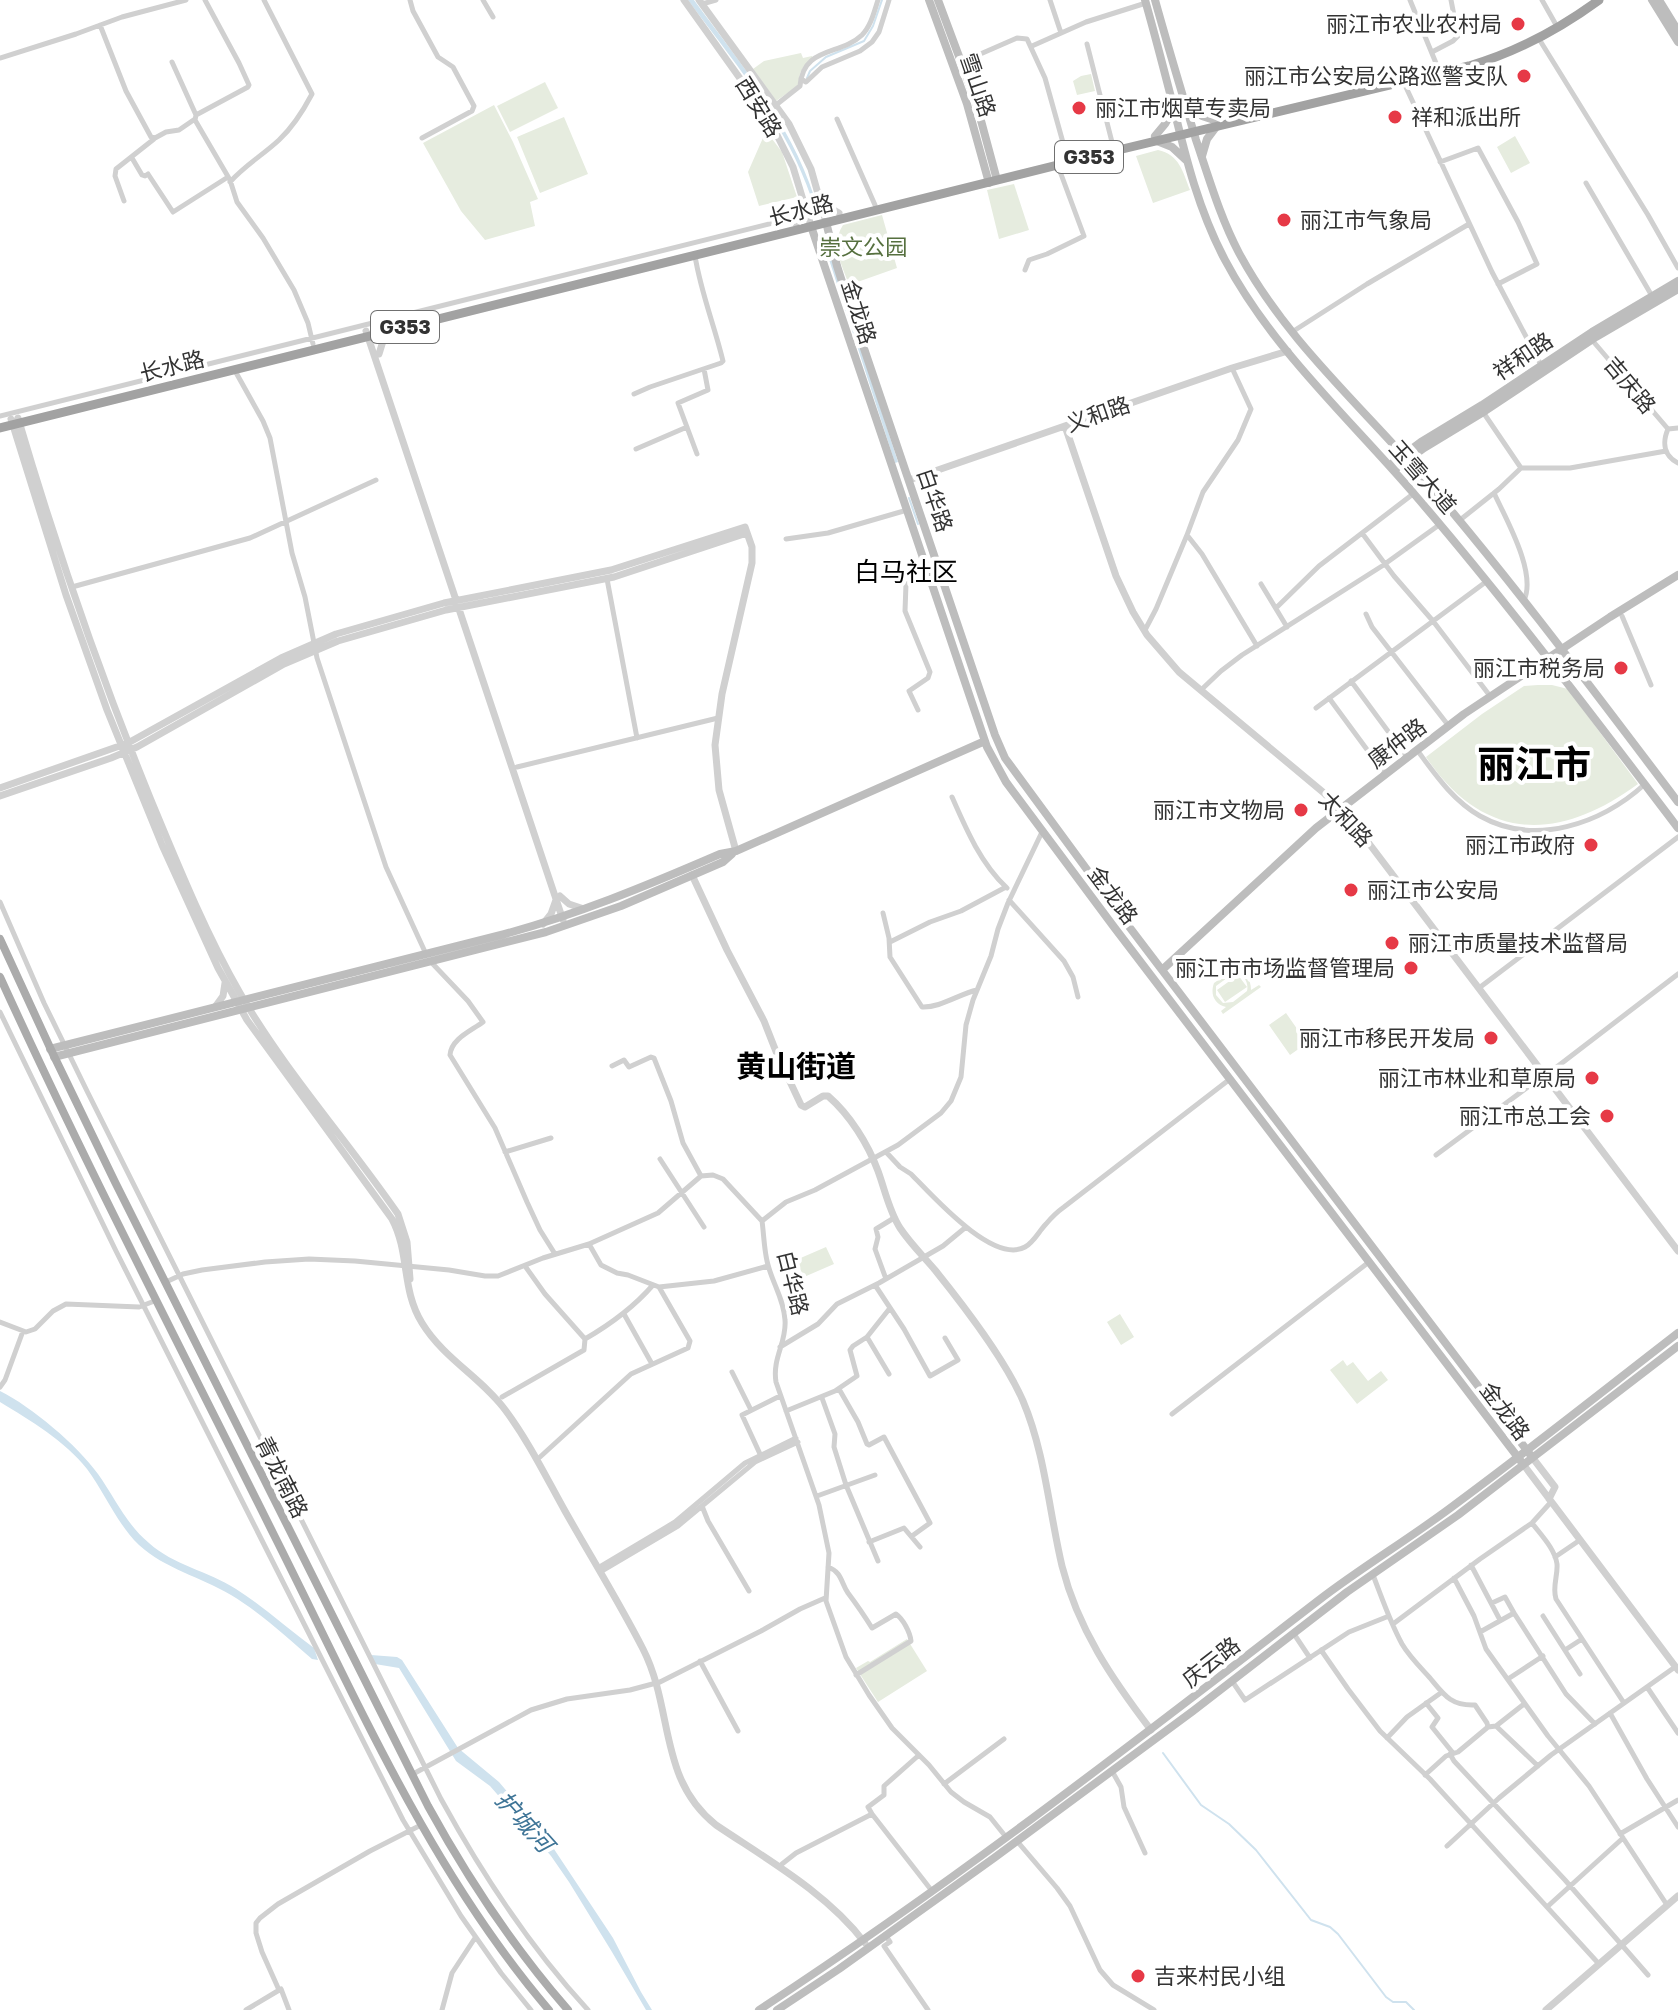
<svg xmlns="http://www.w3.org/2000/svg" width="1678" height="2010" viewBox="0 0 1678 2010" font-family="'Golos Text','Noto Sans SC',sans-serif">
  <rect width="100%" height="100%" fill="#fff"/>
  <path fill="#e6ecdf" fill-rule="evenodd" d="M801,53L803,58L812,56L813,58C803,65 798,73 799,85L776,101L753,69L764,61Z
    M1091,74L1095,91L1077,95L1073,81L1081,76Z
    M545,82L558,108L510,132L497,106Z
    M494,105L513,142L538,199L530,202L535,226L485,240L461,211L423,143Z
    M564,117L588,174L540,193L517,137Z
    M766,131L782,152L797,197L759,206L748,172Z
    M1515,136L1530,163L1511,173L1497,147Z
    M1158,150C1179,154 1183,172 1190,190L1153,203L1136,156Z
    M1014,184L1029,230L999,239L987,190Z
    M882,215L897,268L849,285C842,265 830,245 843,225Z
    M1538,685H1552L1568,689L1638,784C1559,842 1484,843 1426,757L1482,714L1524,686Z
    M1233,970C1245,970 1251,979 1251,990L1259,985L1261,987L1223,1014L1221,1011L1226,1007C1214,1004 1210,994 1214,983ZM1234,973C1244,973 1249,983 1247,991L1233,1002L1223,1003L1216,995V986Z
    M1238,975L1247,987L1225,1002L1217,990Z
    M1286,1013L1307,1043L1290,1055L1269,1025Z
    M826,1247L834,1264L804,1277L796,1260Z
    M1120,1314L1134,1337L1121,1345L1107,1322Z
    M1343,1360L1347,1366L1353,1362L1368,1381L1381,1371L1388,1380L1357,1404L1330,1370Z
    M907,1639L927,1671L878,1702L856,1668L868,1661L870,1662Z"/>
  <path fill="#cfe2ee" d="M688,0H694C740,63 789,121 814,196L811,197C785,121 735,64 688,0Z
    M826,240L898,462L895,463L823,241Z
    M0,1391C32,1407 77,1445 98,1474C115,1498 126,1524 149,1543C173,1565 208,1571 236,1589C263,1606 288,1629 314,1648L318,1660L312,1659C288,1638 258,1611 231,1595C201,1577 165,1569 139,1545C117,1524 105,1493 87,1469C65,1441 30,1420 0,1402Z
    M371,1655L397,1657L402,1660L458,1748L499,1782L548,1840L613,1938L641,1992L652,2010H646L612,1952L569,1882L551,1856L490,1786L456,1761L399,1668L375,1664Z"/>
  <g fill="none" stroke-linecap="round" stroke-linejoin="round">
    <path stroke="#cfe2ee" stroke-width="2" d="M807,78L810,71L826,57L864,41L873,26L882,0
      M909,498L918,524
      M1163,1753L1201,1805L1229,1824L1256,1850L1311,1920L1330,1927L1338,1934L1386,1997L1393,2002H1406L1414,2010"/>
    <path stroke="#d0d0d0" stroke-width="5" d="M205,0L239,63L249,85L248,87L196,115L195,120L230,180L237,202L263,238L294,290L308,323L313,344
      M410,0L413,11L438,57L453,67L474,106L472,111L422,138
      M483,0L493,17
      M1050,0L1061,33
      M1410,0L1438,68
      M1542,0L1555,23
      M702,4L716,0
      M100,25L126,91L151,137L155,138L166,132L179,130L195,119
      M1539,39L1648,215L1678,268
      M1087,44L1113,146
      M1032,46L1086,22L1146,3
      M1432,52L1453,41L1458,36L1451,0
      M0,58L76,34L122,17L186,0
      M172,62L196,115
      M962,62L1017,38L1027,39L1045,78L1067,157
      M801,79L806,82L822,67L860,51L872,42L879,32L889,0
      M1404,83L1492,272L1541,365
      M776,105L800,86C803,46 840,56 862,35C871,26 874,12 878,0
      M837,119L875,205
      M132,158L142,175L145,176L148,174L173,212L228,177
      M1440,162L1478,148L1518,222L1537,264L1498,284
      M230,182C245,165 263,155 279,140C293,127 303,111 312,94L264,0
      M1586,183L1652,296
      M124,201L115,176L116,169L154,139
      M1025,270L1029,260L1047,254L1084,236L1058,166
      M1292,332L1367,284L1469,224
      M1592,340L1668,429
      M234,369L263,421L270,438L292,553L305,597L317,658L386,867L426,954
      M634,394L650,387L721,363L723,361C714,324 701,293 695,256
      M1483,412L1521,468
      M0,416L801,216
      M1668,429C1662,443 1664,456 1678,463
      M1668,429L1678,428
      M636,449L687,427
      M697,454L678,403L708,390L704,369
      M1494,493C1506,519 1537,573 1524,600
      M1460,520L1499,489L1521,468H1570L1666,451
      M1362,533L1394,576L1433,621L1490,696
      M1187,535L1202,554L1257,646
      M786,539L828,533L907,510
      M607,579L637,738
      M1261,584L1287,627
      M72,587L250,538L376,480
      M1276,608L1319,566L1413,494
      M1366,614L1372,627L1448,725
      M1622,616L1651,685
      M1145,630L1156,609L1187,535L1203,492L1238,440L1251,409L1232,368
      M1351,681L1407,757
      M1201,690L1221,671L1242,655L1382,566L1439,525
      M1329,698L1385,774
      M1316,708L1487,581
      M918,710L909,691L928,678L930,672L905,611L906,584L929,575
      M1420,754C1437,777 1454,801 1480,816C1535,847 1601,824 1645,784
      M517,767L718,718
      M952,797C966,829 981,864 1007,888
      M1009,900L1064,961L1073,977L1078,997
      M0,902L44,1003L88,1093L441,1799C482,1874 530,1947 588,2010
      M883,913L889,938L890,957L922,1007C940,1008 959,994 977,990
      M890,942L930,922L961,911L1006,887
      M431,962L468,1001L483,1022C471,1031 451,1039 450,1055L495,1128L527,1202L540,1230L555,1254
      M1479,988L1678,837
      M0,1012L116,1251L403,1820L461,1916L501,1973L531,2010
      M612,1066L624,1060L629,1067L651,1057L654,1058L671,1101L683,1143L701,1176
      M1545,1076L1678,974
      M505,1152L551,1138
      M886,1152L900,1167L911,1174C932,1195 993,1265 1025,1247C1034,1242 1039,1231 1046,1224C1051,1218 1057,1212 1064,1207L1230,1079
      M1436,1155L1544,1075
      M660,1159L704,1227
      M589,1244L601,1265L617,1273L628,1275L659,1287L714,1281L768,1266
      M886,1279L875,1249L878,1237L876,1229L894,1218
      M166,1282L183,1274L202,1270L265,1262L309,1259L355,1261L449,1270L485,1276H498L543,1258L589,1244L658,1213L701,1176L713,1175L723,1179L762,1221
      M875,1285L904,1329L930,1376L958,1360L945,1338
      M624,1314L652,1364
      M0,1322L26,1332L35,1329L53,1311L66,1304L139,1307L157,1300
      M867,1337L889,1374
      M585,1339C611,1324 633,1308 653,1285
      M780,1347L818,1324L837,1304L879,1283L943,1246L966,1227
      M732,1372L751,1410
      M0,1387L5,1380L23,1331
      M839,1389L858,1422L867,1444L869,1445L884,1437L930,1523L912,1536
      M502,1397L584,1350L585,1339L545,1294L525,1266
      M822,1398L835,1434L834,1447L846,1485L878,1561
      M786,1411L835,1391L857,1376L850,1350L853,1346L867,1337L890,1308
      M1172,1414L1369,1262
      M760,1454L742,1415L780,1396
      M540,1457L631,1374L688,1348L690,1341L659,1287
      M817,1496L875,1475
      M702,1506L708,1521L749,1591
      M1532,1523C1541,1535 1555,1549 1557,1564C1558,1576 1552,1587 1556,1599L1624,1703
      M869,1542L904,1528L920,1547
      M1555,1557L1580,1540
      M1471,1565L1500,1620
      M828,1567C842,1572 841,1583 848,1593C857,1605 864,1615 872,1628L896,1614C903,1619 910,1632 911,1641L856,1675
      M598,1568L675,1522L745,1463L796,1438
      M600,1572L678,1526L755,1462L798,1442
      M1373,1575C1382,1598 1390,1622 1402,1644C1409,1656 1420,1667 1430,1678C1444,1695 1451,1706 1475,1705L1487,1723L1488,1727
      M1454,1578L1474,1616L1486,1649L1548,1736L1589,1786L1667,1905
      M1492,1603L1505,1597L1514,1613
      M1543,1616L1580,1674
      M1393,1624L1480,1559L1532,1523L1551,1502
      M1480,1632L1514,1613L1566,1694L1595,1724
      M1294,1634L1310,1658
      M1321,1650L1348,1689L1380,1731L1430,1779L1599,1964
      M1565,1650L1582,1639
      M700,1661L738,1731
      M1508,1679L1543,1656
      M1232,1681L1245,1700L1349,1632L1389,1616
      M1647,1687L1678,1733
      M1426,1703L1438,1718L1432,1727L1453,1753
      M1610,1713L1647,1779L1678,1827
      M1496,1726L1538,1766
      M1387,1738L1407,1717L1442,1692
      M1450,1754L1454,1761L1565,1880L1648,1975
      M1112,1771L1121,1787L1124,1807L1145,1853
      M413,1774L531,1710L567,1699L630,1690L660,1682L761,1631L800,1609L825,1598
      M1425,1775L1446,1756L1458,1752L1488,1727L1496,1726L1524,1704
      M944,1784L1004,1739
      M872,1814L868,1807L884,1795V1786L919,1755
      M1620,1834L1678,1800
      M1006,1837L990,1817L964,1802L951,1792L929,1765L892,1728L869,1695L846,1657L826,1601L829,1553L819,1505L776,1382C772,1358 787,1342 785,1320C784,1300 773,1284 768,1265C764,1251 764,1235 762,1221L786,1202L815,1190L898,1145L941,1113L951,1101L961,1077L966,1025L973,1000L991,956L998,929L1008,903L1042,832
      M1017,1841L1057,1888L1070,1906L1100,1970L1113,1985L1154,2010
      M1447,1846L1499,1798L1551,1755L1675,1667
      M782,1864L796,1853L872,1814L932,1891
      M1547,1907L1623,1838
      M886,1936L890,1942L884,1946L928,2010
      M279,1990L262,1952L256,1933V1923L260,1918L278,1904L370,1851L421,1825
      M246,2010L281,1989L289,2010
      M442,2010L452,1973L475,1938"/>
    <path stroke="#d0d0d0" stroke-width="7" d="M684,0L769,119L793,167L811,226
      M699,0L789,124L811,169L826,222
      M821,203L839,213
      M796,224L805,207
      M366,331L563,920
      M379,354L383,341L390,331
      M18,418C56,547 100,675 151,800C178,865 205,932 240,993C284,1070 347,1140 398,1214L407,1242L410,1279
      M11,419L66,595L107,710L162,845L218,968L247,1020L392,1219C410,1253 401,1289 422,1323C444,1359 482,1378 506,1411C529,1442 546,1477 565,1511C591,1557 619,1602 643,1649C674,1710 658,1779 716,1825C768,1860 827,1893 865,1943
      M1065,426L1116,576L1133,612L1147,635L1179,672L1324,793L1355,825L1678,1251
      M909,480L1232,368L1288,351
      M0,788L128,743L281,658L336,634L444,603L611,570L745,527L752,547V563L722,694L715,745L719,790L736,851
      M0,796L111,758L137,747L284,664L338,641L446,610L614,577L747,533
      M692,875L727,950L764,1021L777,1054L801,1105L805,1107L823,1096H828C850,1115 868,1144 878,1171C885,1190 889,1211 900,1228C910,1243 923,1256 935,1270C964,1306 1005,1359 1023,1401C1045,1453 1049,1511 1062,1566C1078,1629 1112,1679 1151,1730
      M560,896L569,904L584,909
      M543,924L551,914L556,900
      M215,1007L223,996L225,983
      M1532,1457L1555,1487L1549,1499
      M1523,1464L1678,1670
      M1546,2010L1678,1896"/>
    <path stroke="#bdbdbd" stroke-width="8" d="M929,0L967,104L989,183
      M938,0L976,102L997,180
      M1145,0C1155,35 1164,70 1173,105C1186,159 1199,211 1225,260C1272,349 1350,419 1415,495C1507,602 1592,715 1678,828
      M1155,0C1168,47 1182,93 1196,140C1209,178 1220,217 1239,253C1286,341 1363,407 1427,482C1515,585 1596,694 1678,802
      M1652,0L1678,42
      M1659,0L1678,31
      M1186,105L1202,116L1217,121
      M1155,136L1165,124L1173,110
      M1157,141L1172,147L1186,160
      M1202,156L1207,139L1216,127
      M826,222L837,266L853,316L995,735L1005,758L1124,920L1532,1457
      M811,226L971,700L987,747L1006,782L1114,927L1523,1464
      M1390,465L1421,442L1482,405L1592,332L1678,281
      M1394,470L1424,448L1485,411L1596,337L1678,289
      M1162,970L1316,828L1404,760L1464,714L1610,617L1678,575
      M50,1049L497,936C574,916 646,886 720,854L736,851L985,741
      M54,1057L546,932L621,906L723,862L732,854
      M759,2010C953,1883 1136,1741 1319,1600C1362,1567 1409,1539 1453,1506C1529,1450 1603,1391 1678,1333
      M777,2010L839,1969L994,1858L1193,1711L1347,1592L1458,1515L1678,1346"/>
    <path stroke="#ababab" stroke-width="8" d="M0,939L53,1054L115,1182L428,1806C468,1879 514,1948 568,2010
      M0,977C86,1166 182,1350 274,1535C356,1698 430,1871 549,2010"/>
    <path stroke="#a2a2a2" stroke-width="9" d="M0,428L1110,152L1469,66C1517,52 1558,30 1599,0"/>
  </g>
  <g fill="#e63946" stroke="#fff" stroke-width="3">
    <circle cx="1518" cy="24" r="8"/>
    <circle cx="1524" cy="76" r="8"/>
    <circle cx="1079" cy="108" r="8"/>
    <circle cx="1395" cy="117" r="8"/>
    <circle cx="1284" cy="220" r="8"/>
    <circle cx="1621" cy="668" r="8"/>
    <circle cx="1301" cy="810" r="8"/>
    <circle cx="1591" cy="845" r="8"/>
    <circle cx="1351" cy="890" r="8"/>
    <circle cx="1392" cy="943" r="8"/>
    <circle cx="1411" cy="968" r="8"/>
    <circle cx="1491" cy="1038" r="8"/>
    <circle cx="1592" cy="1078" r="8"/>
    <circle cx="1607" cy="1116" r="8"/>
    <circle cx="1138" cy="1976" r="8"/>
  </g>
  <g text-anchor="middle" stroke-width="8" stroke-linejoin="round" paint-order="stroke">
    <g fill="#fff" stroke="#707070" stroke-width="2">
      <rect x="1055" y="141" width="68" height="32" rx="6"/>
      <rect x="371" y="311" width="68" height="32" rx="6"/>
    </g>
    <g font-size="20" font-weight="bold" fill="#333">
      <text x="1089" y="164">G353</text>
      <text x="405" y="334">G353</text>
    </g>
    <g font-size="22" fill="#333" stroke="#fff" text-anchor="end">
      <text x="1502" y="32">丽江市农业农村局</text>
      <text x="1508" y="84">丽江市公安局公路巡警支队</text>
      <text x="1095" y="116" text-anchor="start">丽江市烟草专卖局</text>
      <text x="1411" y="125" text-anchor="start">祥和派出所</text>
      <text x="1300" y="228" text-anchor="start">丽江市气象局</text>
      <text x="1605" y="676">丽江市税务局</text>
      <text x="1285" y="818">丽江市文物局</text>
      <text x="1575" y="853">丽江市政府</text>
      <text x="1367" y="898" text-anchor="start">丽江市公安局</text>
      <text x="1408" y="951" text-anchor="start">丽江市质量技术监督局</text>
      <text x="1395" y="976">丽江市市场监督管理局</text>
      <text x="1475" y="1046">丽江市移民开发局</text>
      <text x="1576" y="1086">丽江市林业和草原局</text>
      <text x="1591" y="1124">丽江市总工会</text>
      <text x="1154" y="1984" text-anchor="start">吉来村民小组</text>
    </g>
    <g font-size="22" fill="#333" stroke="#fff">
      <text transform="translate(978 85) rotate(71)" y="8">雪山路</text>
      <text transform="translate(759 107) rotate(58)" y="8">西安路</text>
      <text transform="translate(801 210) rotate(-14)" y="8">长水路</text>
      <text transform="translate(859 312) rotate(72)" y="8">金龙路</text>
      <text transform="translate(1523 356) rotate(-34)" y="8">祥和路</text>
      <text transform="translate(172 366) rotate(-14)" y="8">长水路</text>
      <text transform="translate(1630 385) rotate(50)" y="8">吉庆路</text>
      <text transform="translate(1098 414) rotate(-19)" y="8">义和路</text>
      <text transform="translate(1423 477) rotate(49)" y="8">玉雪大道</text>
      <text transform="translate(935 500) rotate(71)" y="8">白华路</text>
      <text transform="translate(1397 743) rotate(-37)" y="8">康仲路</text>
      <text transform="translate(1346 819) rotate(47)" y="8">太和路</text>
      <text transform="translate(1113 895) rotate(53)" y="8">金龙路</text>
      <text transform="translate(793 1283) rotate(76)" y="8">白华路</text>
      <text transform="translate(1505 1411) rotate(53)" y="8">金龙路</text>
      <text transform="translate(282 1477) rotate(63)" y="8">青龙南路</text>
      <text transform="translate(1211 1662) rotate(-38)" y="8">庆云路</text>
    </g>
    <g font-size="22" fill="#56703f" stroke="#fff">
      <text x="863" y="255">崇文公园</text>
    </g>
    <g font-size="24" font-style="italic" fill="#3f7597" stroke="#fff">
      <text transform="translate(524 1822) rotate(48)" y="8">护城河</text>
    </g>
    <g font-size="26" fill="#000" stroke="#fff">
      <text x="906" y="581">白马社区</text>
    </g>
    <g font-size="30" font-weight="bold" fill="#000" stroke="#fff">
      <text x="796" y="1077">黄山街道</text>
    </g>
    <g font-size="38" font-weight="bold" fill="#000" stroke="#fff">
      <text x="1534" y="778">丽江市</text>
    </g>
  </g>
</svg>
